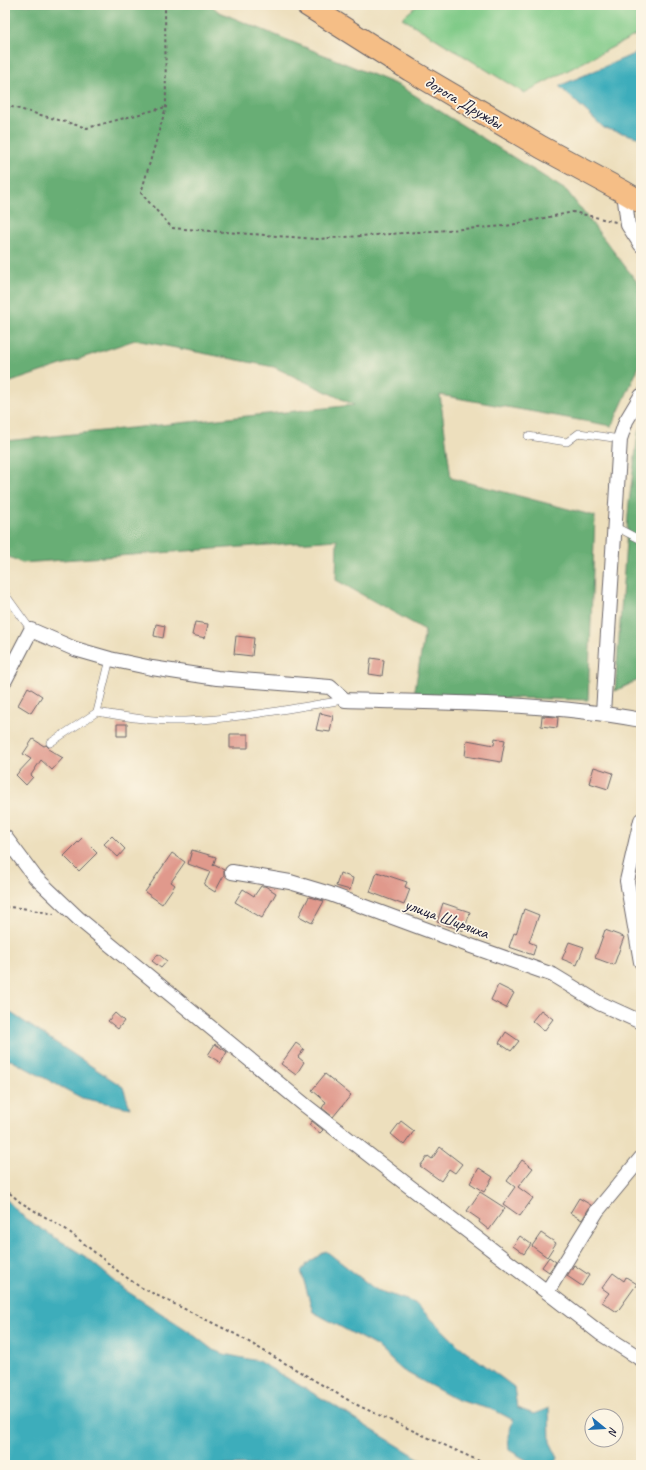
<svg xmlns="http://www.w3.org/2000/svg" width="646" height="1470" viewBox="0 0 646 1470" font-family="Caveat,sans-serif">
  <rect width="100%" height="100%" fill="#fcf5e5"/>
  <filter id="ink" filterUnits="userSpaceOnUse"><feTurbulence type="fractalNoise" baseFrequency=".025" numOctaves="2"/><feDisplacementMap in="SourceGraphic" scale="8" xChannelSelector="R" yChannelSelector="G"/><feConvolveMatrix kernelMatrix="1 2 1 2 8 2 1 2 1" color-interpolation-filters="sRGB"/></filter>
  <filter id="wash" filterUnits="userSpaceOnUse"><feTurbulence type="fractalNoise" baseFrequency=".012" numOctaves="4" result="noise"/><feDisplacementMap in="SourceGraphic" scale="16" xChannelSelector="R" yChannelSelector="G"/><feGaussianBlur stdDeviation="0.9" result="paint"/><feColorMatrix in="noise" values="0 0 0 0 0 0 0 0 0 0 0 0 0 0 0 0 0 1.4 0 .05"/><feComposite in="paint" operator="in"/></filter>
  <g filter="url(#wash)">
    <rect width="100%" height="100%" fill="#eddfbd"/>
    <path fill="#80ca88" stroke="#517662" d="M418,5H641V34H638L524,93L402,18Z"/>
    <path fill="#68ae74" stroke="#456858" d="M5,5H211L219,12L400,86L567,191L641,287V362L612,426L440,395L451,478L595,516L588,700L414,695L425,630L336,580L337,540L22,563L5,555V441L354,405L274,367L135,340L5,384Z
      M641,428V679L615,691L629,502L638,433Z"/>
    <path fill="#3eadbb" stroke="#30687b" d="M641,51V138L604,128L559,86Z
      M5,1009L123,1087L130,1108L82,1098L5,1057Z
      M5,1198L26,1219L86,1257L125,1290L187,1330L213,1350L224,1354L258,1361L335,1406L364,1425L430,1465H5Z
      M326,1251L375,1289L415,1303L459,1346L514,1387L517,1408L534,1414L549,1408L550,1442L558,1458L554,1465H535L509,1450L508,1436L513,1420L494,1410L457,1400L402,1370L376,1346L313,1312L301,1271L309,1262Z"/>
    <g id="blocks">
      <path fill="#e0998c" d="M195,622L208,624L205,638L192,635Z
        M156,624L165,626L163,638L154,636Z
        M236,636L254,638L252,656L234,654Z
        M371,658L384,660L382,676L369,674Z
        M28,687L42,696L31,713L18,705Z
        M320,713L333,716L330,732L316,730Z
        M542,716L558,717L557,728L541,726Z
        M117,724H127V736H117Z
        M230,734H248V748H230Z
        M495,738L505,740L501,762L465,756L467,740L494,745Z
        M33,739L44,746L46,745L49,748L48,749L63,758L52,770L41,760L31,775L33,777L26,785L16,775L31,759L23,754Z
        M594,767L613,773L608,789L589,783Z
        M112,836L125,849L118,857L104,844Z
        M82,838L97,853L79,871L64,856Z
        M192,850L216,857L213,866L214,865L224,870V875L215,892L204,885L210,872L188,864Z
        M172,853L185,862L171,882L175,885L162,904L145,892Z
        M377,872L407,882L405,887L410,889L404,905L370,892Z
        M340,873L353,878L350,890L336,886Z
        M261,886H265L276,893L262,918L235,902L243,889L254,896Z
        M309,897L324,901L312,923L299,916Z
        M443,903L470,912L464,931L437,922Z
        M524,909L539,915L529,942L536,945L533,955L509,947L514,933L516,934Z
        M605,930L624,937L614,965L595,958Z
        M569,942L584,947L577,965L562,959Z
        M158,954L167,961L161,968L152,961Z
        M498,985L514,993L506,1008L491,1000Z
        M541,1010L553,1019L544,1031L532,1021Z
        M115,1013L124,1021L118,1029L108,1021Z
        M506,1032L519,1041L511,1051L499,1043Z
        M296,1043L304,1049L298,1057L304,1062L296,1075L281,1064Z
        M215,1044L227,1052L221,1063L208,1055Z
        M325,1074L351,1095L333,1117L322,1108L326,1102L312,1090Z
        M312,1121L323,1130L320,1133L309,1125Z
        M401,1121L414,1131L404,1145L391,1134Z
        M440,1147L462,1164L455,1173L449,1169L441,1181L420,1166L428,1156L432,1159Z
        M522,1160L533,1168L518,1187L533,1198L520,1216L503,1204L515,1187L507,1181Z
        M479,1168L493,1177L484,1192L470,1183Z
        M480,1192L505,1208L489,1230L479,1222L480,1220L467,1211Z
        M579,1198L591,1205L582,1220L570,1213Z
        M541,1233L556,1243L547,1257L532,1246Z
        M520,1236L531,1244L524,1254L513,1246Z
        M549,1257L556,1262L549,1272L542,1267Z
        M574,1265L589,1275L582,1286L567,1276Z
        M613,1273L624,1281L626,1277L637,1284L617,1312L602,1302L609,1293L602,1288Z"/>
    </g>
  </g>
  <g filter="url(#ink)">
    <use href="#blocks" fill-opacity="0" stroke="#696468" stroke-width="1"/>
    <g fill="none" stroke-linecap="round" stroke-linejoin="round">
      <g stroke="#696468" stroke-width="8">
        <path id="service" d="M528,436L567,442L579,433L620,439
          M614,526L641,540
          M5,594L31,630
          M97,712L110,659
          M50,743L97,712C126,717 156,722 185,721C238,719 292,708 344,700"/>
      </g>
      <g stroke="#696468" stroke-width="16">
        <path id="minor" d="M624,192L628,225L641,245
          M5,680L31,630L75,649L110,659L152,668L217,678L330,687L345,700C444,703 544,702 641,720
          M603,713L620,439L626,421L641,396
          M641,820L627,881L641,962
          M5,837L35,877L79,919L306,1106L405,1183L547,1292
          M232,872L290,882L330,894L471,946L553,975L599,1003L641,1022
          M641,1158L597,1211L547,1292L600,1333L641,1359"/>
      </g>
      <g stroke="#696468" stroke-width="24">
        <path id="primary" d="M307,5L410,70L541,147L624,192L641,202"/>
      </g>
      <path stroke="#696468" stroke-width="2" stroke-dasharray="3 3" stroke-linecap="butt" d="M161,5L165,9L166,107L141,193L172,228L317,239L506,226L573,212L616,222
        M5,105L87,128L166,107
        M5,907L22,908L54,914
        M5,1189L20,1202L67,1230L119,1272L140,1287L235,1334L355,1404L488,1465"/>
      <use href="#service" stroke="#fff" stroke-width="7"/>
      <use href="#minor" stroke="#fff" stroke-width="14"/>
      <use href="#primary" stroke="#f5be86" stroke-width="22"/>
    </g>
  </g>
  <g text-anchor="middle" stroke-width="3.5" stroke-linejoin="round" paint-order="stroke">
    <g font-size="17" fill="#22223b" stroke="#fcf5e5">
      <text transform="translate(464 102) rotate(31)" y="6">дорога Дружбы</text>
      <text transform="translate(447 918) rotate(20)" y="6">улица Ширяиха</text>
    </g>
  </g>
  <rect width="646" height="1470" fill="none" stroke="#fcf5e5" stroke-width="20"/>
  <g transform="translate(604 1428) rotate(108)"><circle r="19" fill="#fcf5e5" stroke="#a5a1a1"/>
  <path d="M0-3L7 15L0 10L-7 15Z" fill="#1f6fb2"/>
  <text y="-6" font-size="11" font-weight="bold" text-anchor="middle" fill="#22223b">N</text>
  </g>
</svg>
